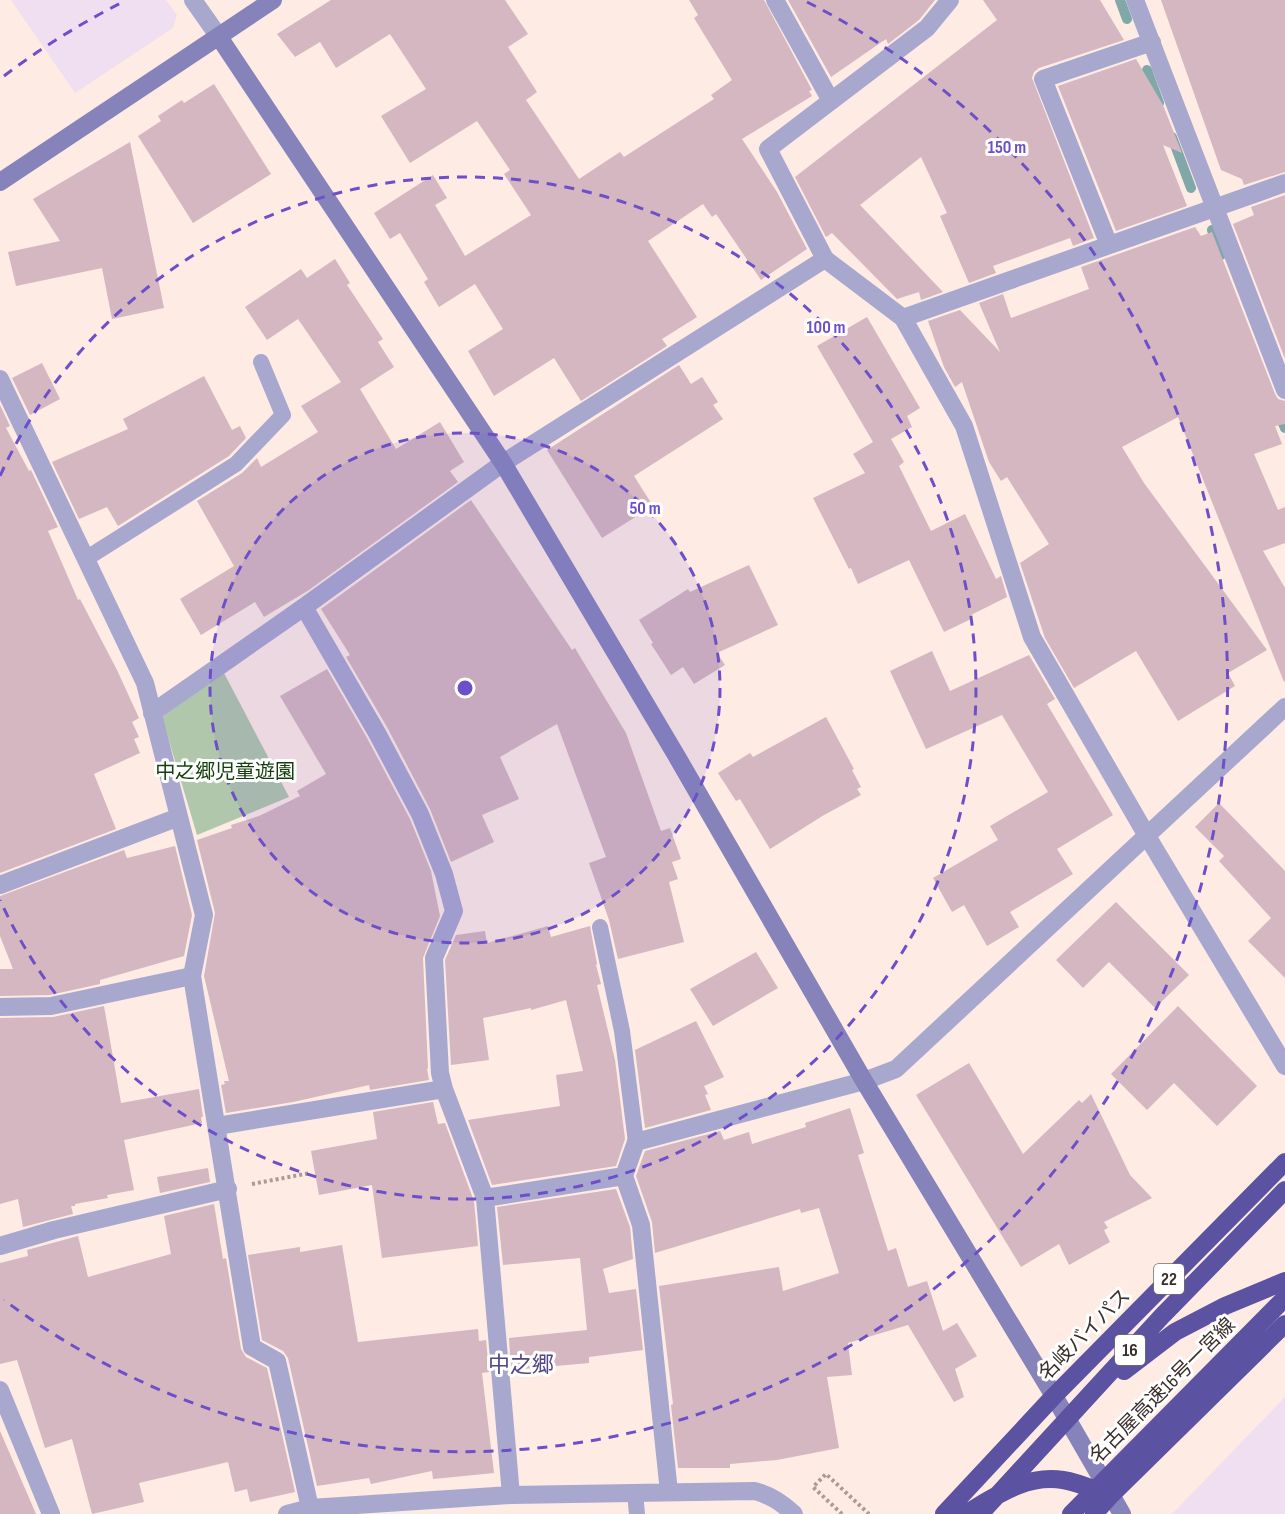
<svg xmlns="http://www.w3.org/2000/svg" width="1285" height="1514" viewBox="0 0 1285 1514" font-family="'Sofia Sans Condensed','Noto Sans JP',sans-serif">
  <rect width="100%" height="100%" fill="#fdebe4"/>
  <path fill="#f0dff1" d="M11,0H166L177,15L173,28L75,93Z
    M1285,1397V1514H1172Z"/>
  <path fill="#b0c7ab" d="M224,673L289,797L197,835L162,717Z"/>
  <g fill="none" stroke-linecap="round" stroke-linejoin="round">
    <path stroke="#81a8a9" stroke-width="10" d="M1120,0L1127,19
      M1147,70L1159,103
      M1172,137L1191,188
      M1212,230L1221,255
      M1278,411L1285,428"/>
  </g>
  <path fill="#d4b7c0" d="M331,0H505L528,34L508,47L537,92L526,100L579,179L620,152L624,157L714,99L711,95L732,80L694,18L698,15L689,0H764L812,90L809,91L812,96L742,139L777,192L807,249L761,280L716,214L712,217L703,204L648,241L697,317L662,339L667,346L581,401L554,358L494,396L468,351L503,329L475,284L439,307L424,282L428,279L400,233L390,239L374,213L433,175L447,198L435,205L465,256L531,215L504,174L510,170L477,121L410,163L381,116L426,89L390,34L336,68L320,42L295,57L277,34Z
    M788,0H935L919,20L888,44L886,39L831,77Z
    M983,0H1100L1124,40L1039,68L1034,72L1032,78L1094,238L1073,246L1070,238L993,266L996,273L969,283L940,216L947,213L921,157L860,205L943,292L921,300L919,292L897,299L832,233L826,237L795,177L997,20Z
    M1161,0H1285V172L1244,185L1242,179L1221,170Z
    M1136,59L1163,105L1182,153L1163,145L1187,206L1116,231L1058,86Z
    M214,84L271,174L193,223L138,136L161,121L158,116L182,100L184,103Z
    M130,142L164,308L112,319L102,268L16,286L8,252L60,241L33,199Z
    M1285,195V359L1233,224L1254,215L1251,207Z
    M1195,227L1201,236L1212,232L1275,394L1278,399L1285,401V424L1275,426L1282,444L1254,454L1278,510L1285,507V543L1263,551L1285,588V681L1284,682L1178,417L1122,447L1144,483L1267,650L1228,673L1235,686L1178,721L1136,651L1074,688L1045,638L1020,563L1049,544L1007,477L1001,481L989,462L962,382L955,387L944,367L928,321L960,310L1000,352L979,303L1003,294L1011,318L1089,289L1081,267Z
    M335,259L350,283L347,285L383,339L378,342L394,367L360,389L396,449L440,422L464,462L450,471L458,482L309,590L264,617L255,602L201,635L180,599L234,566L197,501L242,473L257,458L261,467L318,432L301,406L341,382L298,319L267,340L245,307L301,269L307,278Z
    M867,317L920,408L907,416L912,427L891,439L904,462L899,466L931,531L965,514L996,579L1001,576L1007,597L969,616L971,619L944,632L909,560L858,584L851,568L849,569L813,498L865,473L853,454L873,442L817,346Z
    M42,363L60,399L30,415L12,378Z
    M679,365L691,384L702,377L718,402L713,405L723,419L634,476L653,506L602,538L547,450Z
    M204,376L232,430L240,426L246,438L229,456L118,526L107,507L79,519L52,462L128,429L123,419Z
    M0,405L10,426L6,428L29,471L31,470L58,527L48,531L78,600L80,599L117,670L139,718L132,722L139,737L134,739L140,753L94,774L116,829L0,873Z
    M471,500L572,650L575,648L626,733L661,831L670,828L681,859L672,862L678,879L669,882L684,942L618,959L609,920L589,863L606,857L557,724L500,757L519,799L482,815L494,842L451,862L430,809L387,727L346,657L350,655L321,609Z
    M749,565L778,625L717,653L725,665L694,684L683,667L671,675L651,644L653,643L639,620L688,589L690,592Z
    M932,651L950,691L1029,655L1055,699L1047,704L1113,815L1057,849L1073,874L1010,912L1019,927L987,946L964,905L952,912L933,878L998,840L990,826L1048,792L1002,715L926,749L890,671Z
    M327,669L367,738L410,819L431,871L440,916L423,958L428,1068L427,1069L429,1080L370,1090L369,1085L293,1102L226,1113L221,1085L225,1084L224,1081H229L204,976L215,913L197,840L232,828L231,825L259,816L300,796L297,791L326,774L280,696Z
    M826,717L854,769L852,770L861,787L857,789L861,795L824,815L770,849L740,799L736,801L718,773L750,753L753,757Z
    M1219,803L1285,871V978L1248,941L1271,918L1219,861L1224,856L1195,827Z
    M175,846L192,915L184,956L100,980V984L50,995L0,996V969H13L0,936V896L124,850L127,858Z
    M1116,902L1189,975L1155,1008L1109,962L1083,988L1056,960Z
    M548,926L551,937L590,926L597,964L596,965L601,984L597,985L615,1060L625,1139L616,1166L492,1185L468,1120L560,1106L556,1075L583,1071L566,1000L531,1010V1008L483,1018L489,1060L451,1065L445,960L456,935L485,931L487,943Z
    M756,952L778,988L713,1026L690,989Z
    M104,1006L121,1103L199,1089L203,1117H201L202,1123L124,1140L134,1190L107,1195L108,1198L75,1204V1206H71L73,1214L23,1227L18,1199L0,1204V1018L53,1017Z
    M1178,1006L1257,1086L1217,1126L1174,1083L1147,1110L1111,1074Z
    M696,1021L724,1077L704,1086L708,1094L705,1095L711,1110L645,1128L635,1050Z
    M969,1063L1023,1154L1079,1100L1082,1103L1091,1094L1130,1175L1152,1198L1104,1222L1108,1228L1104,1230L1110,1242L1069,1265L1059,1244L1021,1267L916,1095Z
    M433,1102L438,1124L445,1123L474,1201L478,1246L382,1258L372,1185L319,1195L311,1151L377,1139L373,1112Z
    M850,1108L864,1153L858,1155L888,1251L896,1248L908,1287L927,1281L943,1331L957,1323L977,1356L955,1369L964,1397L954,1402L908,1325L848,1343L852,1375L827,1377L839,1448L777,1460L730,1464V1468H678L671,1405L673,1404L659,1286L779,1267L783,1291L839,1273L819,1208L801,1213L800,1209L655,1253L652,1222L636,1176L645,1151L720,1131L724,1140L749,1132L752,1144L806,1127L805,1123Z
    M208,1168L210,1182L160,1193L157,1177Z
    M616,1189L630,1227L633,1259L603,1269L609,1293L636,1289L643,1350L589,1357V1363L511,1370L509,1338L587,1330L580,1258L503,1265L497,1207Z
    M214,1204L223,1259L226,1258L241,1349L246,1357L267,1368L295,1492L250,1502L247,1489L235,1492L228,1462L139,1483L144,1502L92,1514L72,1439L45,1448L17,1360L0,1364V1263L28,1256L27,1250L78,1236L88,1277L171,1254L164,1216Z
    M342,1245L358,1342L478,1329L479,1341L486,1340L489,1372L482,1373L494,1473L433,1479L432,1471L371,1484L369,1478L317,1486L288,1358L283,1351L262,1340L248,1255L300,1247V1252Z
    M0,1431L36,1514H0Z"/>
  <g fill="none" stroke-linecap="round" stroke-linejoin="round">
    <path stroke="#aa9b95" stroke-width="4" stroke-dasharray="3 3" stroke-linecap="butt" d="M252,1184L310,1173
      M842,1514L813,1487L826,1474L869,1514"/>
    <path stroke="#a8a7ce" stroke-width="16" d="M87,558L236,464L283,415L261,362
      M600,927L622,1031L636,1142
      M635,1493L637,1514"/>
    <path stroke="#a8a7ce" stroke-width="18" d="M193,0L219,37
      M775,0L831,101L768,149L825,259L903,318L964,426L1032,637L1147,836L1285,1066
      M1135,0L1285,390
      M831,101L927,28L950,0
      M1109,245L1043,79L1152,42
      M903,318L1285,183
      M0,379L145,683L204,915L192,976L252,1347L277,1361L310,1508L317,1514
      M304,607L377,733L420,814L444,874L454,911L434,958L440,1073L444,1089L485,1198L511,1495
      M152,713L304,607L503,463L825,259
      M0,885L179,817
      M0,1007L51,1006L192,976
      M217,1126L444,1089
      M624,1176L641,1225L669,1492
      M485,1198L624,1176L636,1142L864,1081L896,1069L1285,707
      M0,1246L54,1230L228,1189
      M0,1390L51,1514
      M287,1514L310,1508L511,1495L755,1491C771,1496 781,1502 794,1514"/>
    <path stroke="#8683bb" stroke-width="18" d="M219,37L503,463L676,755L864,1081L1054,1396L1122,1514
      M0,182L273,0"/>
    <path stroke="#5b52a1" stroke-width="18" d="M1124,1371L1175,1332L1225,1306L1285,1281
      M944,1514L1054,1396L1285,1162
      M965,1514C996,1496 1026,1474 1063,1480C1077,1482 1090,1488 1103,1493
      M980,1514L1162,1316L1285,1190
      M1071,1514L1285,1298
      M1094,1514L1110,1496L1285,1324"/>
  </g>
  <circle cx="465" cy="688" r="255" fill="#6d50c9" fill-opacity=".12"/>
  <g fill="none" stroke="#6d50c9" stroke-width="3" stroke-dasharray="10 8">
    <circle cx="465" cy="688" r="255"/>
    <path d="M0 476A511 511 0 1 1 0 900"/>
    <path d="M4 76A766 766 0 0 1 123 2M807 2A766 766 0 1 1 4 1300"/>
  </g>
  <g text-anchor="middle" stroke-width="6" stroke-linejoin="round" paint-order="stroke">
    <g fill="#fff" stroke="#756d6b" stroke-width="1.5">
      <rect x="1154" y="1264" width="30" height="30" rx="4.5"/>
      <rect x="1115" y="1335" width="30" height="30" rx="4.5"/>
    </g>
    <g font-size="18" font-weight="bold" fill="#3a2f2b">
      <text x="1169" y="1285">22</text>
      <text x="1130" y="1356">16</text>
    </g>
    <g font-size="20" fill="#133e0a" stroke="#fff">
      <text x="225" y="778">中之郷児童遊園</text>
    </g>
    <g font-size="20" fill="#3a2f2b" stroke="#fff">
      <text transform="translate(1084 1334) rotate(-45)" y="7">名岐バイパス</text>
      <text transform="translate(1162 1390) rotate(-45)" y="7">名古屋高速16号一宮線</text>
    </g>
    <g font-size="22" fill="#534785" stroke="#fff">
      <text x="521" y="1372">中之郷</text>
    </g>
  </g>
  <circle cx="465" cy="688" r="9" fill="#6d50c9" stroke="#fff" stroke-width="3"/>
  <g font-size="18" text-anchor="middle" font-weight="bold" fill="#6d50c9" stroke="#fff" stroke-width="6" stroke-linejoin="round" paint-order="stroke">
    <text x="1007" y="153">150 m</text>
    <text x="826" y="333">100 m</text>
    <text x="645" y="514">50 m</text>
  </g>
</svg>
